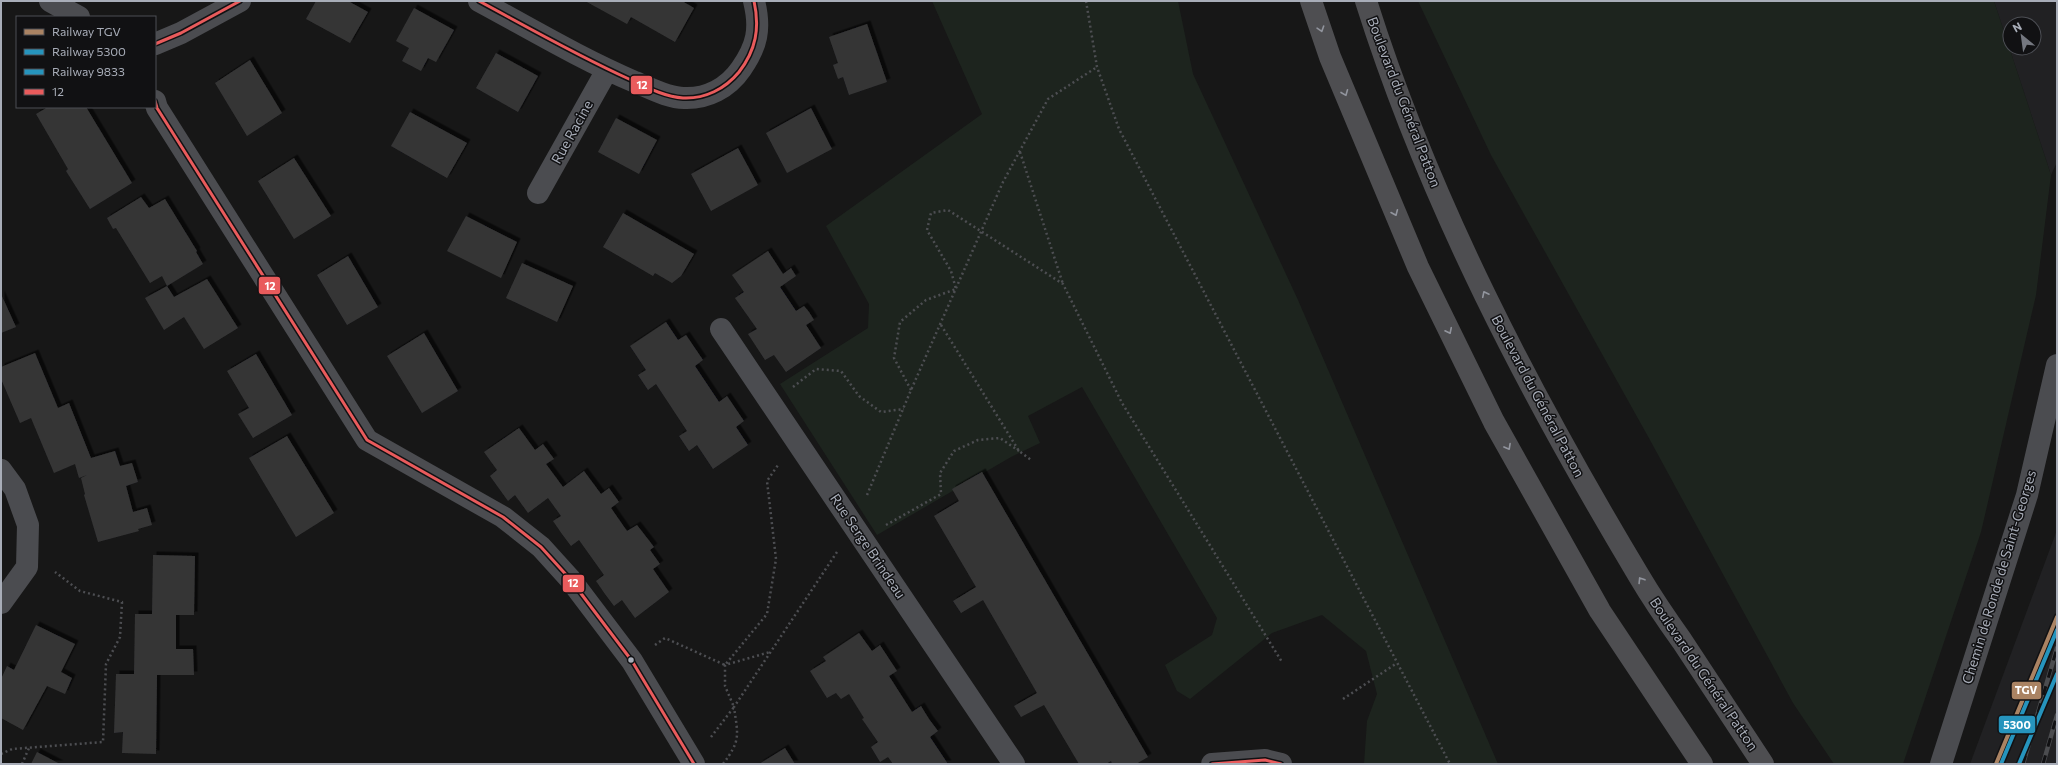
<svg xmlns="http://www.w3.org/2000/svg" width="2058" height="765" viewBox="0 0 2058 765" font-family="Commissioner,sans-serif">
  <defs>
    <filter id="shadow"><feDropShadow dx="3.5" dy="-3.5" stdDeviation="0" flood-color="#0009"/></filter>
  </defs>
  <rect width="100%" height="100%" fill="#171717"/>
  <path fill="#212123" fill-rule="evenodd" d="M1994,1H2057V162L2051,175ZM2010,24H2034V48H2010Z
    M2057,530V764H1970Z"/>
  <path fill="#1d241e" d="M932,1H1178L1193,74L1298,300L1498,764H1364L1367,721L1377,694L1366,651L1322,615L1272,633L1190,699L1177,691L1165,665L1212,635L1217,618L1082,387L1028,416L1040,443L1011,457L877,535L780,384L868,328L869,304L826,226L982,114Z
    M1418,1H1994L2051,175L2036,295L1981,532L1903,764H1834L1793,703L1650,440L1491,155Z"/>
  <path fill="#353536" filter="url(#shadow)" d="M316,1H348L368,12L350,43L306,19Z
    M585,1H682L694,8L675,42L631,17L627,24Z
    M414,8L454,30L436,62L428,58L421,71L402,61L409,48L396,41Z
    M867,24L887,82L849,95L843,77L838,79L833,65L838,63L829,37Z
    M496,53L538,76L518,112L476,88Z
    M250,60L282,113L247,136L215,83Z
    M48,107H86L132,183L90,209L66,171L68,169L36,114Z
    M811,108L832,149L787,173L766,133Z
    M410,112L467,143L447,178L391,146Z
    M616,118L657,140L639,174L598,152Z
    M738,148L758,185L711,211L691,174Z
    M294,158L331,216L294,239L258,181Z
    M141,197L149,208L165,199L197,251L196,252L203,264L167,286L162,276L150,283L116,228L113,229L107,218Z
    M623,213L694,254L681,276L672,283L655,273L653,276L603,247Z
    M466,216L517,242L501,278L447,251Z
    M768,251L783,274L791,268L796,276L780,287L796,311L804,306L809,312L814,320L806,325L821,348L786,372L774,355L765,360L748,334L757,329L735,298L744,292L732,275Z
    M348,256L378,307L347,325L317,275Z
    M522,263L573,286L557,322L506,298Z
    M207,279L238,328L204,349L184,317L164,330L145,298L167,286L174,297Z
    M1,294L16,327L1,333Z
    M666,322L678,340L686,335L703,360L695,366L719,402L727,396L744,421L736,427L748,445L713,469L697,445L689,451L679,436L687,431L656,384L648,390L638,375L646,370L630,346Z
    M424,333L458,391L422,413L387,356Z
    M35,353L58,408L69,403L91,458L115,451L120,466L132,463L138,482L126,486L133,512L147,508L152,525L138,529L139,531L98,542L84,495L85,494L81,478L87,475L79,478L75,464L54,473L31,418L20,423L1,379V367Z
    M256,354L292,415L253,438L238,414L249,408L227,371Z
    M519,428L535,450L543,444L554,459L546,464L563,487L584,471L601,494L609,488L619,502L611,508L627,531L637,525L654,547L650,550L660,564L653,569L669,592L635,618L622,600L614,606L605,594L596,581L604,575L579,540L571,546L562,534L553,521L561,516L548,498L528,513L515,495L508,501L490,476L497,470L484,452Z
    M287,436L334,513L296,537L249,458Z
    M982,472L1148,757L1136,764H1112L1111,761L1106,764H1079L1044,705L1021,717L1014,706L1037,693L983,600L961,613L953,601L976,587L934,516L959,501L952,489Z
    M153,555L195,556L194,615H176V649H193L194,675H157L156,754L122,753L123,732L114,733L116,674H134L135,614H152Z
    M36,625L75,644L61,672L72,678L65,694L47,686L23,730L1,718V679L7,666L14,670Z
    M859,633L872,651L880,645L897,671L889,676L912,712L921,706L929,719L938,731L930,737L948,764H893L888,757L880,762L871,747L878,742L862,719L864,718L849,694L841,699L836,693L827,698L810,671L826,661L823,657Z
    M785,748L795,764H759Z
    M37,752L60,764H31Z"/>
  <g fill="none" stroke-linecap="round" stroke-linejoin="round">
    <path stroke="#4d4e52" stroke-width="2.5" stroke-dasharray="2 3" stroke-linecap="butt" d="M1086,1L1097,67L1119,129L1450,764
      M1020,152L1063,284
      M941,325L1019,451L1031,460
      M793,387L816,369L841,371L859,396L881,412L904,409
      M911,390L894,358L900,322L926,300L956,289L951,271L927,230L931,213L948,210L1063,284L1122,403L1282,662
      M867,495L911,390L1003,182L1048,99L1097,67
      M886,525L941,494L940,473L954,451L978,440L1000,438L1019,451
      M655,645L665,638L725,665L767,614L776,559L767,481L778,465
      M1343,699L1397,663
      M711,737L734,707L725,686V665L770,652
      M1,754L12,749L103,742L106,664L120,637L122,602L80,591L55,572
      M22,764L29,748
      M723,764C741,740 738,736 734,707L837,552"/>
    <path stroke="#4b4c50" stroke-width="22" d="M50,1L79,17
      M479,1C531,29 581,59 635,82C650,88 668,98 684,98C707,99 728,88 741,69C757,46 761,29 754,1
      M155,44L181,33L240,1
      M155,101L157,108L367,440L503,517L541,547L570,579L632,661L694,764
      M538,193L607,70
      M721,329L1014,764
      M1,470L15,489L28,525L27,567L1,603
      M1212,764L1265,760L1281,764
      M1941,764L2027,495L2057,365"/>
    <path stroke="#4e4e51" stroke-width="22" d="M1311,1L1330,57L1418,267L1494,422L1600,611L1702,764
      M1366,1C1430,204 1530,394 1639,576C1652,598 1667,620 1682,641C1709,682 1736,723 1763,764"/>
    <g stroke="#4b4c4f" stroke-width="4.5">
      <path id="rail" d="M2023,764L2057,648
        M2043,764L2057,715"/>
    </g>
    <use href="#rail" stroke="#111113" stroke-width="3" stroke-dasharray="9" stroke-linecap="butt"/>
    <g stroke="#111113" stroke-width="6">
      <path id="bus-1" d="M479,1C529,28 578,56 629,79C646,87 665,97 683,98C705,99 725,89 739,72C756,50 760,28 754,1
        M155,44L181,33L240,1
        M155,101L157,108L367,440L503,517L541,547L570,579L632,661L694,764
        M1212,764L1265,760L1281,764"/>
    </g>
    <use href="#bus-1" stroke="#e95b5c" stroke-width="3"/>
    <g stroke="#111113" stroke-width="7">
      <path id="rail-1" d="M1996,764L2057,617"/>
    </g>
    <g stroke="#111113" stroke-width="7">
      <path id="rail-2" d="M2001,764L2057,630"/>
    </g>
    <g stroke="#111113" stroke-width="7">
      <path id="rail-3" d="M2019,764L2057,674"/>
    </g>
    <use href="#rail-1" stroke="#aa8363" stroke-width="4"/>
    <use href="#rail-2" stroke="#2694bd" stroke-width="4"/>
    <use href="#rail-3" stroke="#2694bd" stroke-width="4"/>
  </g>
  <defs><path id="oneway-chevron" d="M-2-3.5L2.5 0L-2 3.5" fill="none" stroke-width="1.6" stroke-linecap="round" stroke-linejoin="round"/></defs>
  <g stroke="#92959e">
    <use href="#oneway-chevron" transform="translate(1321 29) rotate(72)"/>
    <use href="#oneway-chevron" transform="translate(1345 93) rotate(68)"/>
    <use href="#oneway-chevron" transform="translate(1395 213) rotate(67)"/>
    <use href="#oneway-chevron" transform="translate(1485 294) rotate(-116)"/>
    <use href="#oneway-chevron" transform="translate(1449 331) rotate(64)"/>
    <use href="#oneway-chevron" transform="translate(1508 447) rotate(61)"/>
    <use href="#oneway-chevron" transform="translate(1641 580) rotate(-122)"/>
  </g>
  <circle fill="#a8adb8" stroke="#111113" stroke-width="1.5" cx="631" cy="660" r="3.5"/>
  <g text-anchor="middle" stroke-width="3" stroke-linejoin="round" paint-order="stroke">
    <g font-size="14" fill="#a8adb8" stroke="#111113">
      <text transform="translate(1404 102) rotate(69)" y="5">Boulevard du Général Patton</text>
      <text transform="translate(572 132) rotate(-61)" y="5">Rue Racine</text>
      <text transform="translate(1538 396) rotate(62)" y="5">Boulevard du Général Patton</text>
      <text transform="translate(868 546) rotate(56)" y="5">Rue Serge Brindeau</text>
      <text transform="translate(1999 577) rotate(-73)" y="5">Chemin de Ronde de Saint-Georges</text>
      <text transform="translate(1704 674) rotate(56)" y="5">Boulevard du Général Patton</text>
    </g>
  </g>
  <g stroke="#111113" stroke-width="1.5">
    <rect x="630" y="75" width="23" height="20" rx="4" fill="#e95b5c"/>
    <rect x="258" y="276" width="23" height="19" rx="4" fill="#e95b5c"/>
    <rect x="562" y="574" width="23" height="19" rx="4" fill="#e95b5c"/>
    <rect x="2011" y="681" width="31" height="19" rx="4" fill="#aa8363"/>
    <rect x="1998" y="715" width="38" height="19" rx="4" fill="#2694bd"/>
  </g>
  <g font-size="11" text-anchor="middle" font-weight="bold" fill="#fff">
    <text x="642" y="89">12</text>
    <text x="270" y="290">12</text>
    <text x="573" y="587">12</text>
    <text x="2026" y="694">TGV</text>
    <text x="2017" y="729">5300</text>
  </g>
  <rect width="2058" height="765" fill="none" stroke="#a8adb8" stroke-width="4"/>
  <rect x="16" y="16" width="140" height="92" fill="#111113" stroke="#4d4f55"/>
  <rect x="24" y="29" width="20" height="6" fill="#aa8363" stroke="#4d4f55"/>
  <text x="52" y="36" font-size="12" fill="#a8adb8">Railway TGV</text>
  <rect x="24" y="49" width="20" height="6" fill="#2694bd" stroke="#4d4f55"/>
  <text x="52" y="56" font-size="12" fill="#a8adb8">Railway 5300</text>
  <rect x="24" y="69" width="20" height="6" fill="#2694bd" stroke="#4d4f55"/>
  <text x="52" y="76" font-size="12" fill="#a8adb8">Railway 9833</text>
  <rect x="24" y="89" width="20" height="6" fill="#e95b5c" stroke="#4d4f55"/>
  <text x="52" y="96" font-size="12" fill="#a8adb8">12</text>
  <g transform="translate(2022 36) rotate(331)"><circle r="19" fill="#111113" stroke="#4d4f55"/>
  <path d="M0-3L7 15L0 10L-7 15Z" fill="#757880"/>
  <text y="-6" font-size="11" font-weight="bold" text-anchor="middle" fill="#a8adb8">N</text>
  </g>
</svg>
